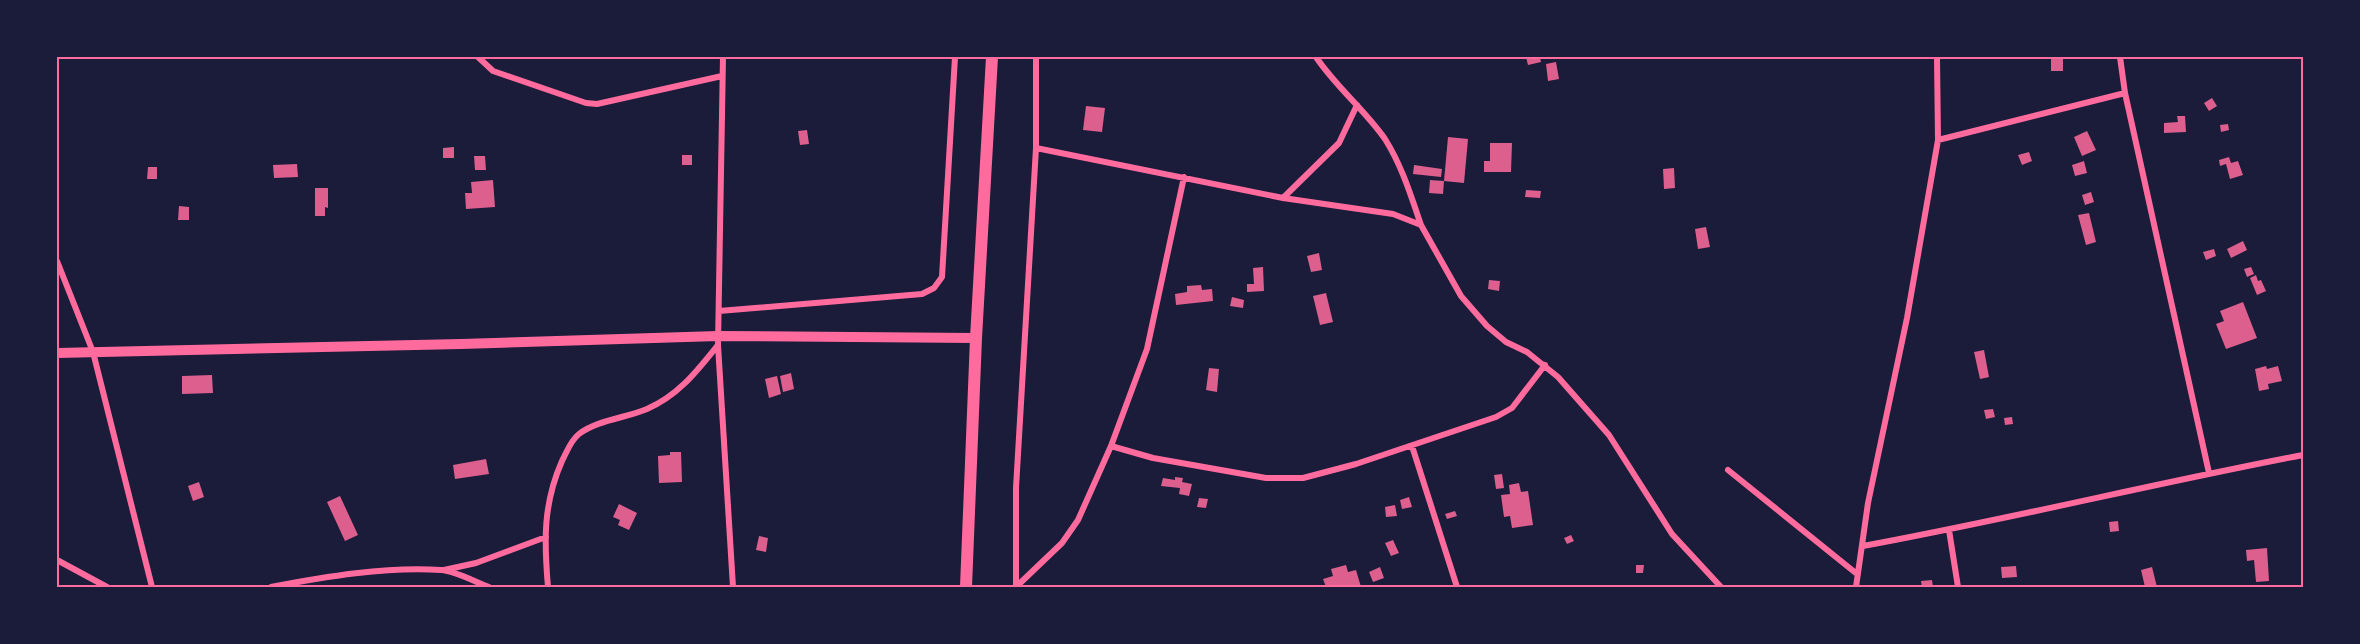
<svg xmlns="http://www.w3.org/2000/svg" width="2360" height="644" viewBox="0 0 2360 644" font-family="Overpass,sans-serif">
  <rect width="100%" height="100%" fill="#1b1b3a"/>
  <path fill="#dd5f8e" d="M1526,57H1540L1541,62L1528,65Z
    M2051,58H2063V71H2051Z
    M1556,62L1559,79L1548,81L1546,64Z
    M2212,98L2217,106L2209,111L2204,103Z
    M1086,106L1105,108L1102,132L1083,130Z
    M2177,116H2185L2186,132L2164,133V123L2178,122Z
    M2228,124L2229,130L2221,132L2220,125Z
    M807,130L809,144L800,145L798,131Z
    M2087,131L2096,150L2082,156L2074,137Z
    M1448,137L1468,139L1464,183L1444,181Z
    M1490,143H1512L1511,172H1484V161H1490Z
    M454,147V158H443V148Z
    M2029,152L2032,161L2022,165L2018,155Z
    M682,155H692V165H682Z
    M474,156H485L486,170H475Z
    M2229,157L2231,163L2238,161L2243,175L2230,179L2226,164L2220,166L2219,160Z
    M2084,161L2087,173L2075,176L2072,165Z
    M297,164L298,177L274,178L273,165Z
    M1414,165L1442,169L1441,177L1413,174Z
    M148,167H157V179H147Z
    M1674,168L1675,188L1664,189L1663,169Z
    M493,180L495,207L466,209L465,193H472L471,182Z
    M1430,180L1444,181L1443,194L1429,193Z
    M315,188H328V208L325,207V216H315Z
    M1526,190L1541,191L1540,198L1525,197Z
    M2091,192L2094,202L2085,205L2082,195Z
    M179,206L189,207V220H178Z
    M2089,213L2096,242L2086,245L2078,215Z
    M1706,227L1710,247L1698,249L1695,229Z
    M2243,241L2247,250L2231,258L2227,249Z
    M2214,249L2216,256L2206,260L2203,252Z
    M1319,253L1322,270L1311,272L1307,256Z
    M1263,267L1264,291L1247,292V284H1254L1253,268Z
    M2251,267L2254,274L2247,277L2244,269Z
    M2256,275L2258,281L2261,280L2266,291L2257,295L2250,278Z
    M1489,280L1500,281L1499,291L1488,289Z
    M1201,285L1202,290L1212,289L1213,301L1176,305L1175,294L1187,292V286Z
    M1326,293L1333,322L1320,325L1313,296Z
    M1232,297L1244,300L1243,308L1230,306Z
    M2243,302L2257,338L2226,349L2216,324L2224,321L2220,311Z
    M1984,350L1989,377L1980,379L1974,352Z
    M2266,366L2267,369L2278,366L2282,381L2268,384L2269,389L2259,391L2255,369Z
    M1209,368L1219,369L1217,392L1206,390Z
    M791,373L794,389L783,392L780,376Z
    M212,375L213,393L182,394V376Z
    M777,376L781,394L769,398L765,379Z
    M1993,409L1995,417L1986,419L1984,410Z
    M2012,417L2013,424L2005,425L2004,418Z
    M670,452H681L682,482L659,483L658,456L670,455Z
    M486,459L489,474L455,479L453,465Z
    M1502,474L1504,488L1496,489L1494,475Z
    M1175,477L1183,478L1182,482L1192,484L1189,496L1179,494L1180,488L1161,486L1163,478L1175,480Z
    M199,482L204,497L193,501L188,486Z
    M1519,483L1521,492L1528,491L1533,525L1512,528L1510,516L1504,517L1501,495L1510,494L1509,485Z
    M340,496L358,535L345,541L327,502Z
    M1409,497L1412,507L1402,509L1400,500Z
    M1199,498L1208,499L1206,508L1197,507Z
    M619,504L637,513L629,530L618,525L620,520L613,517Z
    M1395,505L1397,516L1386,517L1385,507Z
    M1455,511L1457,516L1447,519L1445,514Z
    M2118,521L2119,531L2110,532L2109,522Z
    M1571,535L1574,541L1567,544L1564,538Z
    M759,536L768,538L766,552L756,550Z
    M1393,540L1399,553L1391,556L1385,543Z
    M2267,548L2269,581L2256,582L2254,560L2247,561L2246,550Z
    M1346,565L1348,572L1356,570L1361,587H1326L1323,579L1333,576L1331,569Z
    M1636,565H1644L1643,573H1636Z
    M2016,566L2017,577L2002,578L2001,567Z
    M1380,567L1384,578L1373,582L1369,572Z
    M2152,567L2157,587H2145L2141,570Z
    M1932,580L1933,587H1922L1921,581Z"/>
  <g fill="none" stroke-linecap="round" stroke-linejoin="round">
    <path stroke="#ff6b9d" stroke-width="6" d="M478,57L493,71L586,103L597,104L722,76
      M723,57L718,345L733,587
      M1316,57C1336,87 1365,110 1385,139C1402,166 1411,196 1421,225
      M2120,57L2125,93L2209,473
      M1938,140L2125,93
      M1036,148L1283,198L1393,214L1421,225L1461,296L1487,326L1506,342L1527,352L1558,377L1609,435L1672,534L1721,587
      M1283,198L1339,143L1357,105
      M57,261L93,352L152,587
      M719,311L922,294L934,288L942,277L955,57
      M1111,446L1153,458L1266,478H1303L1356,464L1496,417L1512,408L1545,365
      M1412,446L1457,587
      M1728,470L1857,574
      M1949,530L1958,587
      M1863,546C2010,519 2156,483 2303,455
      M57,560L107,587
      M444,570L476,563L546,537
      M271,587C323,577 388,566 441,570C456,571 475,582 489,587
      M548,587C544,541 543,504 562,461C567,452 570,441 579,434C597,420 626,418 647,409C679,395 697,371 718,345
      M1016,587V488L1036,148V57
      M1016,587L1062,543L1078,520L1111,446L1147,349L1184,177
      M1856,587L1868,503L1907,318L1938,140L1937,57"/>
    <path stroke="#ff6b9d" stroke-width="10" d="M57,353L461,344L718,336L976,338"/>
    <path stroke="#ff6b9d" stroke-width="12" d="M966,587L976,338L992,57"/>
  </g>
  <rect width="2360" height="644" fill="none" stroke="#1b1b3a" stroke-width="117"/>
  <rect x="58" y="58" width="2244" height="528" fill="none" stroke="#ff6b9d" stroke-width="2"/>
</svg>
